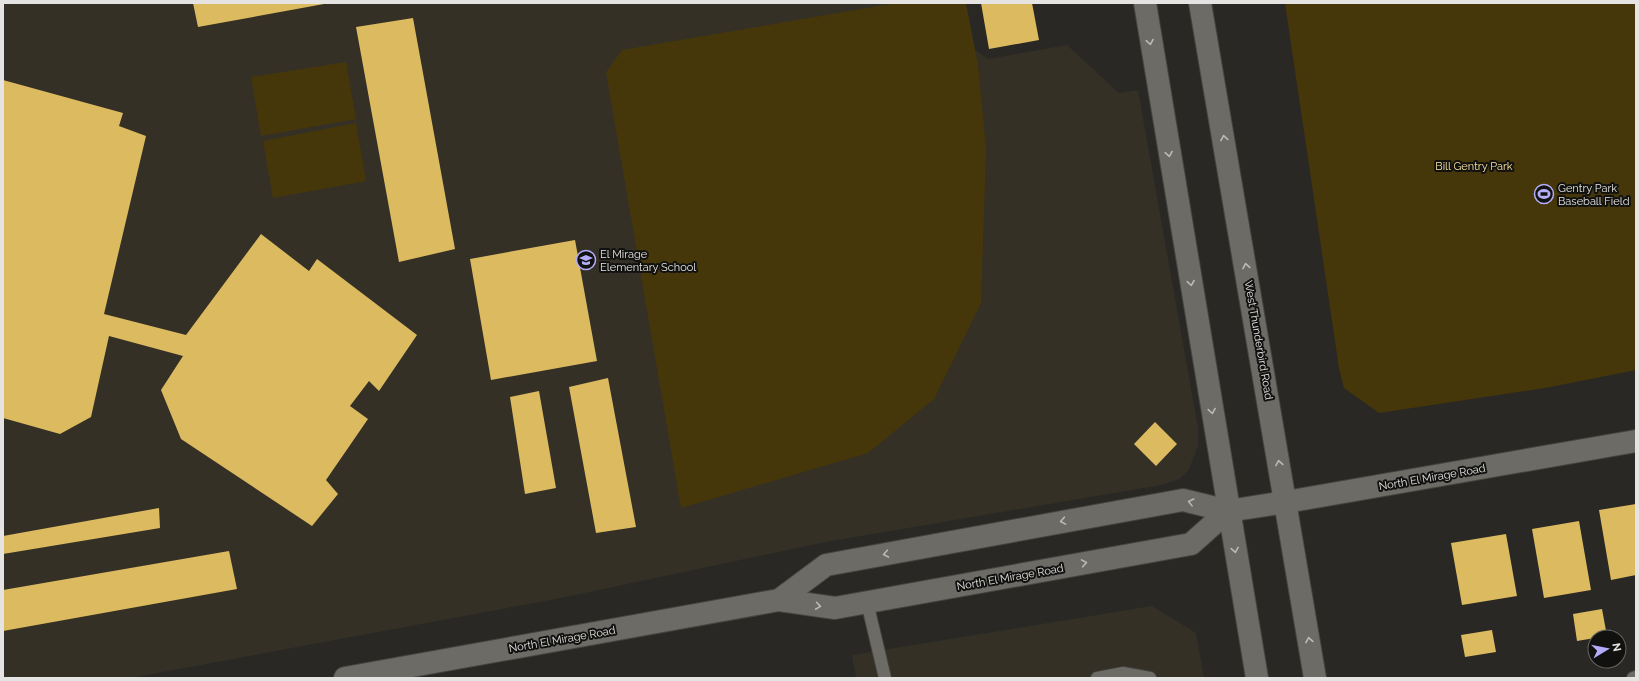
<svg xmlns="http://www.w3.org/2000/svg" width="1639" height="681" viewBox="0 0 1639 681" font-family="Raleway,sans-serif">
  <rect width="100%" height="100%" fill="#292824"/>
  <path fill="#343026" d="M3,3H966L974,49L988,59L1067,45L1119,93L1138,90L1198,428V446L1189,469L1179,479L1161,485L826,542L561,598L131,678H3Z
    M1152,606L1196,633L1204,678H856L852,655Z"/>
  <path fill="#46370a" d="M896,3H966L978,65L986,149L981,303L934,399L868,453L681,508L606,72L622,50Z
    M1285,3H1636V370L1545,388L1379,413L1344,388L1339,368Z
    M346,62L356,119L261,136L251,77Z
    M356,123L366,181L273,198L263,141Z"/>
  <path fill="#dcba60" d="M193,3H324V4L198,27Z
    M981,3H1032L1039,40L989,49Z
    M413,18L455,249L399,262L356,27Z
    M3,80L123,113L119,126L146,136L104,314L186,335L261,234L309,271L317,259L417,335L379,391L369,381L350,406L368,419L326,480L338,494L312,526L181,439L161,390L183,356L109,336L91,417L60,434L3,418Z
    M575,240L597,361L491,380L470,259Z
    M608,378L636,527L596,533L569,387Z
    M539,391L556,488L525,494L510,397Z
    M1155,422L1177,444L1156,466L1134,444Z
    M1636,504V575L1611,580L1599,510Z
    M159,508L160,528L3,554V536Z
    M1579,521L1591,590L1544,598L1532,529Z
    M1506,534L1517,596L1462,605L1451,543Z
    M229,551L237,589L3,631V590Z
    M1602,609L1607,636L1577,641L1573,614Z
    M1492,630L1496,652L1465,657L1461,635Z"/>
  <g fill="none" stroke-linecap="round" stroke-linejoin="round">
    <g stroke="#454440" stroke-width="14">
      <path id="service" d="M867,602L885,678
        M1097,678L1123,673L1150,678
        M1633,678L1636,677"/>
    </g>
    <g stroke="#454440" stroke-width="24">
      <path id="minor" d="M1286,502L1636,441"/>
    </g>
    <g stroke="#454440" stroke-width="24">
      <path id="secondary" d="M1145,3L1257,678
        M1200,3L1315,678
        M779,600L826,565L1183,500L1228,511L1286,502
        M345,678L779,600L835,608L1191,544L1228,511"/>
    </g>
    <use href="#service" stroke="#6d6b66" stroke-width="12"/>
    <use href="#minor" stroke="#6d6b66" stroke-width="22"/>
    <use href="#secondary" stroke="#6d6b66" stroke-width="22"/>
  </g>
  <defs><path id="oneway-chevron" d="M-2-3.5L2.5 0L-2 3.5" fill="none" stroke-width="1.6" stroke-linecap="round" stroke-linejoin="round"/></defs>
  <g stroke="#bbbab7">
    <use href="#oneway-chevron" transform="translate(1150 42) rotate(81)"/>
    <use href="#oneway-chevron" transform="translate(1224 138) rotate(-100)"/>
    <use href="#oneway-chevron" transform="translate(1169 154) rotate(81)"/>
    <use href="#oneway-chevron" transform="translate(1246 266) rotate(-100)"/>
    <use href="#oneway-chevron" transform="translate(1191 283) rotate(81)"/>
    <use href="#oneway-chevron" transform="translate(1212 411) rotate(81)"/>
    <use href="#oneway-chevron" transform="translate(1279 463) rotate(-100)"/>
    <use href="#oneway-chevron" transform="translate(1191 502) rotate(-166)"/>
    <use href="#oneway-chevron" transform="translate(1063 521) rotate(170)"/>
    <use href="#oneway-chevron" transform="translate(1235 550) rotate(80)"/>
    <use href="#oneway-chevron" transform="translate(886 554) rotate(170)"/>
    <use href="#oneway-chevron" transform="translate(1084 563) rotate(-10)"/>
    <use href="#oneway-chevron" transform="translate(818 606) rotate(8)"/>
    <use href="#oneway-chevron" transform="translate(1309 640) rotate(-100)"/>
  </g>
  <defs>
    <g id="stadium-ring" transform="scale(1)"><circle r="9.5" fill="#11110f" stroke="#b3adf9" stroke-width="1.5"/><path d="M0-5a6.5 5 0 1 0 0 10a6.5 5 0 1 0 0-10ZM-3.5-1.8h7v3.6h-7Z" fill="#b3adf9"/></g>
    <g id="school-ring" transform="scale(1)"><circle r="9.5" fill="#11110f" stroke="#b3adf9" stroke-width="1.5"/><path d="M0-5L7-2L0 1L-7-2ZM-4 1L0 2.5L4 1V4Q0 6-4 4Z" fill="#b3adf9"/></g>
  </defs>
  <g fill-rule="evenodd">
    <use href="#stadium-ring" x="1544" y="194"/>
    <use href="#school-ring" x="586" y="260"/>
  </g>
  <g text-anchor="middle" stroke-width="4" stroke-linejoin="round" paint-order="stroke">
    <g font-size="11" fill="#fbe2a0" stroke="#11110f">
      <text x="1474" y="170">Bill Gentry Park</text>
    </g>
    <g font-size="11" fill="#e5e4e2" stroke="#11110f" text-anchor="start">
      <text x="1558" y="192">Gentry Park<tspan x="1558" dy="13">Baseball Field</tspan></text>
      <text x="600" y="258">El Mirage<tspan x="600" dy="13">Elementary School</tspan></text>
    </g>
    <g font-size="11" fill="#e5e4e2" stroke="#11110f">
      <text transform="translate(1259 340) rotate(80)" y="4">West Thunderbird Road</text>
      <text transform="translate(1432 477) rotate(-10)" y="4">North El Mirage Road</text>
      <text transform="translate(1010 577) rotate(-10)" y="4">North El Mirage Road</text>
      <text transform="translate(562 639) rotate(-10)" y="4">North El Mirage Road</text>
    </g>
  </g>
  <rect width="1639" height="681" fill="none" stroke="#e5e4e2" stroke-width="8"/>
  <g transform="translate(1607 649) rotate(80)"><circle r="19" fill="#11110f" stroke="#666563"/>
  <path d="M0-3L7 15L0 10L-7 15Z" fill="#b3adf9"/>
  <text y="-6" font-size="11" font-weight="bold" text-anchor="middle" fill="#e5e4e2">N</text>
  </g>
</svg>
